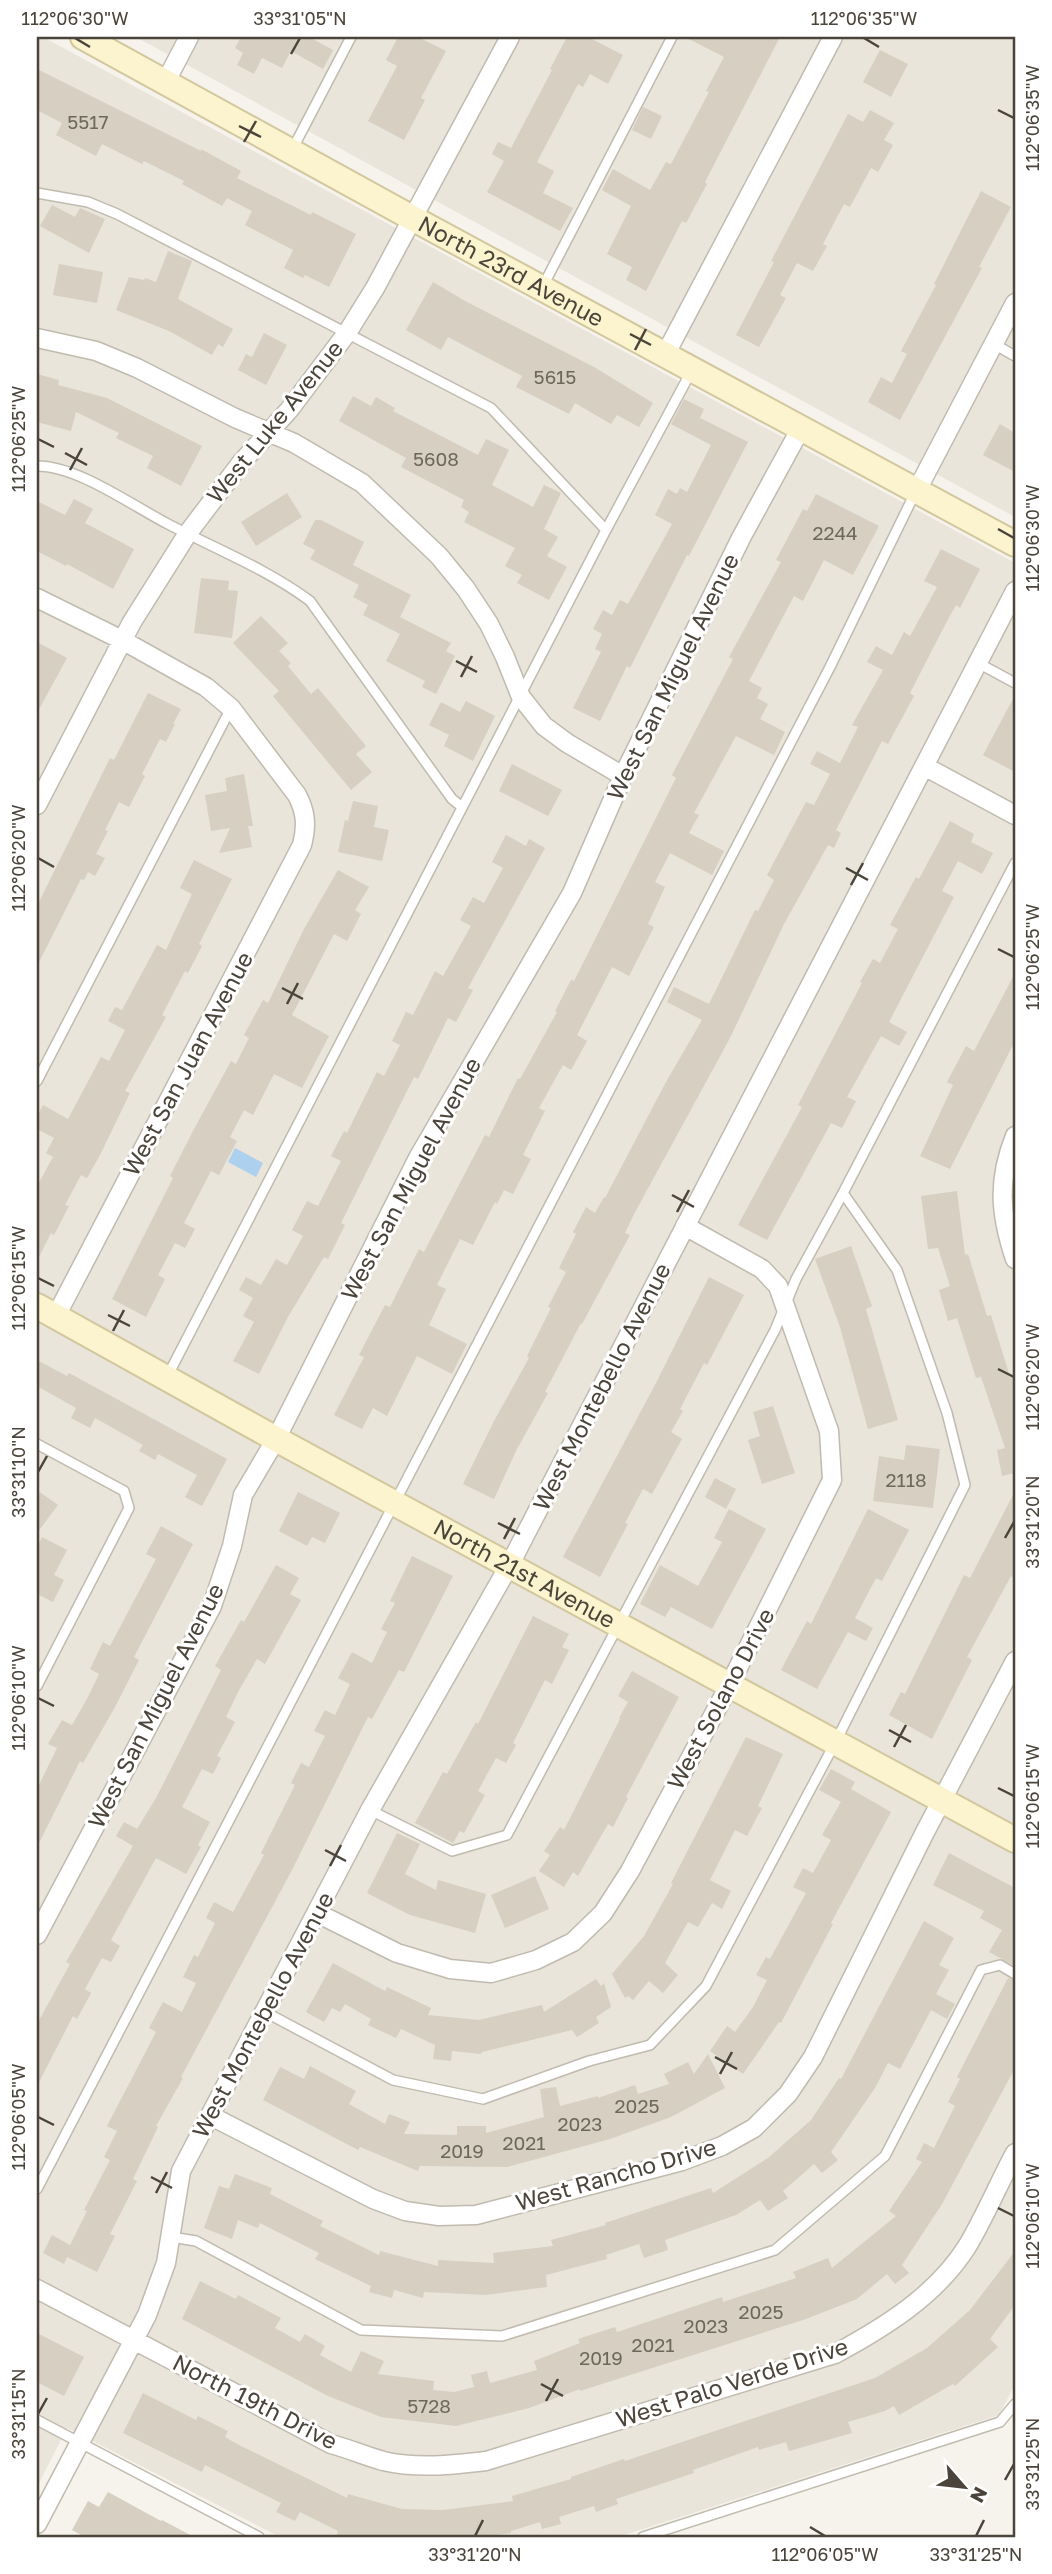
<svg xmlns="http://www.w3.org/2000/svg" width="1052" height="2574" viewBox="0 0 1052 2574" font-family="'Golos Text',sans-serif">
  <rect width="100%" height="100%" fill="#f5f3ec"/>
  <path fill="#e9e5da" d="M37,37H43L1015,563V2384L999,2415L618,2537H280L67,2428L37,2487Z
    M136,37H1015V517Z"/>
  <path fill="#acd0ee" d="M235,1148L263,1163L256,1177L228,1162Z"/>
  <path fill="#d6cfc2" d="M241,37H309L333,50L323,69L291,51L282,68L262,58L254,74L237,65L243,53L235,48Z
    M398,37H418L446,51L421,98L425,100L404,140L368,121L397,66L386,60Z
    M567,37H588L623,55L608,84L590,74L583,87L578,84L537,162L554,171L543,193L573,208L560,231L487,192L504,161L492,154L498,142L511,148L552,70L550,69Z
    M685,37H780L705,182L707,184L686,223L682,221L646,291L626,280L632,267L607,254L631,206L602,190L613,169L650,190L666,162L671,164L709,92L706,91L724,57Z
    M880,50L908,64L891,97L863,82Z
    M37,69L201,151V149L241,171L237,178L311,215L312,212L356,234L329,287L305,275L303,278L284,268L293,250L245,225L252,211L227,198L222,206L182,184L184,181L144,161L142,164L102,144L96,156L56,135L62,123L37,110Z
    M643,107L662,116L651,139L632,130Z
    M870,110L894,123L884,140L893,145L878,172L871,168L850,207L844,204L823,244L827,246L813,271L797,263L780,295L786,298L759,347L736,335L774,262L771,261L848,114L863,122Z
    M981,191L1011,207L979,267L982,268L900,420L868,402L881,377L892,383L907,354L901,351L936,285L934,284Z
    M52,205L75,217L80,208L105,219L89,253L40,226Z
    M168,251L192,261L178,299L233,329L223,347L218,344L212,355L169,331L116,310L129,277L144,280L145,278L156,282Z
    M59,264L103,272L97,303L53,295Z
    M433,282L467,302L594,367L653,403L639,427L617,415L611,424L575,403L569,414L516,387L522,376L448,337L441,350L406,330Z
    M264,333L287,345L266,385L238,370L246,354L252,357Z
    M37,374L59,380L58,385L107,398L202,446L181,486L147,468L153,456L116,438L119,433L76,412L71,431L37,422Z
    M353,396L371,406L376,397L395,408L393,411L478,455L486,439L509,450L492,485L533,507L544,485L561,493L544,529L558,537L547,556L567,567L549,600L517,583L522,575L505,566L515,548L464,522L469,512L461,507L464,500L401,467L406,458L339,421Z
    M684,399L704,409L700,418L748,442L689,556L687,555L630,668L627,666L600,721L573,708L601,652L595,649L602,634L593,629L603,610L612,615L620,600L628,604L672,524L655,515L668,489L677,494L680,488L687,492L711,445L671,424Z
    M1000,424L1015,433V472L983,455Z
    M287,493L302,517L256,546L241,522Z
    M816,494L879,526L853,575L824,560L803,601L794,596L749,681L762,688L757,698L768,704L760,719L785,732L774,755L736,736L694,813L699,815L689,833L724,851L712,875L670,853L655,882L665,887L648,924L654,927L629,976L612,967L577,1035L587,1041L571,1070L563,1065L539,1108L545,1111L523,1155L531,1159L513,1194L504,1190L497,1204L495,1202L473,1245L460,1239L437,1285L446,1289L429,1325L467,1344L452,1374L417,1356L387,1416L373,1408L362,1429L334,1415L364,1357L359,1355L385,1305L390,1307L419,1249L424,1252L485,1135L489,1137L518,1078L520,1079L557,1012L555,1011L571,980L574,981L676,778L672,775L733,659L729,657L781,562L776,560L803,509L807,511Z
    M74,499L93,509L85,523L134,549L113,589L67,564L66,566L37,551V501L65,515Z
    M315,520H321L364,542L353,565L411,595L400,617L451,643L446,651L455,656L436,694L422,687L425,681L386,661L400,634L363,615L368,605L353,597L359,585L310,559L315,550L303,544Z
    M941,549L980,569L960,608L956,605L945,625L910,693L914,696L888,744L882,741L836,830L841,833L834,848L828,845L784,924L730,1038L634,1214L625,1233L630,1235L582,1324L581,1323L545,1392L548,1393L517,1449L494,1499L463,1484L494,1421L529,1358L527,1356L551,1308L548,1307L566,1272L559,1268L576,1234L573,1232L586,1207L595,1213L604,1197L605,1198L666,1082L702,1020L667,1002L674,987L709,1004L755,910L758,911L774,880L767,875L806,802L814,805L830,774L810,764L817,751L840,763L858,727L852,725L883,670L867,662L876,646L892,655L904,632L910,636L937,587L924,581Z
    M201,578L229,581L228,590L238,591L232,638L194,633Z
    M261,616L288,643L279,651L291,663L288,666L311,694L318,688L366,746L356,754L372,772L351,790L273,696L279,691L233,643Z
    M37,642L67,658L37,713Z
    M148,693L181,709L173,724H175L166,742L160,739L142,774L145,776L129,807L119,802L105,830L108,831L96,854L105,858L95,876L88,872L84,880L81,879L37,966V906L110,758L114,760Z
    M1015,695V772L983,755Z
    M466,701L495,716L473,761L444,746L449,735L429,725L441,702L460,712Z
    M512,764L562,790L548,816L499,791Z
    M244,774L253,826H248L252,847L219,853L230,828L211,831L205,795L227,791L225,778Z
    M353,801L378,806L374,827L389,830L382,861L338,852L345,820L348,821Z
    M950,821L974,834L971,842L993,853L982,874L958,861L942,891L954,897L889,1022L907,1032L899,1046L881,1036L847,1097L856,1101L842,1128L831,1123L767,1240L738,1225L802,1107L798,1105L862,983L860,982L873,959L880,963L898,929L890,925L916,877L919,879Z
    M506,835L526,846L529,839L545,848L468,988L473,990L456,1022L448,1018L418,1079L414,1077L341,1223L345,1225L328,1259L324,1257L288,1317L259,1374L233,1361L254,1322L243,1316L253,1298L239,1290L246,1277L261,1285L276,1259L287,1265L303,1236L292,1230L307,1201L318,1206L341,1161L331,1156L344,1131L347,1133L377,1072L384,1076L400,1045L392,1041L406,1012L413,1015L435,971L443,976L471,926L460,920L473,897L484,903L503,868L492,862Z
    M194,860L232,879L199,944L202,946L188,973L185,971L162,1015L166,1017L125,1091L130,1093L100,1155L87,1178L81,1175L65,1205L69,1206L54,1235L51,1233L37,1261V1186L53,1157L46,1153L54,1138L37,1129V1116L43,1105L68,1119L101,1057L109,1061L125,1030L108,1021L115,1007L122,1010L157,945L166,950L192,894L180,888Z
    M338,870L369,887L355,910L361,914L347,941L334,934L292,1015L329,1036L302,1088L274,1074L253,1115L244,1110L230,1137L237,1141L219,1175L211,1171L184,1223L195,1229L185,1248L175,1243L158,1275L165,1279L146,1317L112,1299L173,1178L170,1176L193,1131L231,1061L236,1064L249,1038L244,1035L263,1000L268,1003L304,929Z
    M1015,973V1041L950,1169L920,1156L953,1085L947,1082L966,1046L974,1051Z
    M957,1191L965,1255L968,1254L987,1316L991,1315L1010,1377L1015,1375V1473L1002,1476L997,1450L1005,1448L981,1377L976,1378L957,1318L948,1321L939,1290L950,1286L938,1248L928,1249L921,1196Z
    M851,1246L872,1306L866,1309L898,1420L868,1429L840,1327L815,1259Z
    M709,1277L744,1295L707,1365L704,1363L680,1409L683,1411L671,1432L682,1439L652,1494L643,1489L625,1523L628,1524L600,1577L563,1557L656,1383Z
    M37,1360L67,1376L69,1373L227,1459L202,1506L185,1497L197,1475L158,1454L155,1460L139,1451L143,1445L95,1418L90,1428L71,1418L76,1408L37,1386Z
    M773,1406L795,1473L762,1484L748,1440L760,1436L753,1412Z
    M906,1445L940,1449L933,1508L873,1501L879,1456L904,1460Z
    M715,1478L736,1489L726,1509L705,1497Z
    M37,1490L58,1505L37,1533Z
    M1015,1491V1579L1011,1576L967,1657L972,1660L932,1739L889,1715L901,1692L905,1694L964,1575L970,1578Z
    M298,1492L340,1513L325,1543L312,1537L307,1546L279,1531Z
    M729,1509L766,1529L712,1629L671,1607L665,1617L640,1604L660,1565L698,1586L722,1542L714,1538Z
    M868,1509L909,1530L882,1581L876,1578L855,1618L873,1628L866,1641L848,1632L817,1689L781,1670L807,1621L811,1624Z
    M161,1526L193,1544L134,1657L139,1660L115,1707L83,1763L80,1761L37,1847V1789L57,1748L48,1744L62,1720L72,1725L87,1699L99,1674L90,1669L103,1642L110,1646L156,1559L146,1554Z
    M42,1537L67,1550L54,1575L64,1580L53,1602L37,1594V1547Z
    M412,1556L453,1576L404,1672L399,1670L372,1719L368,1717L292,1870L181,2077L183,2078L156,2126L158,2127L133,2179L137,2181L110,2234L115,2236L97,2272L67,2257L64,2264L43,2253L52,2235L70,2245L87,2211L84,2210L110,2160L104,2157L117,2131L107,2126L156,2032L149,2028L163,2002L182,2012L196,1983L183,1977L194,1955L198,1957L215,1923L206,1918L214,1902L233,1912L264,1855L261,1853L295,1785L291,1783L301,1763L309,1767L325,1736L314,1731L325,1710L335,1715L350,1684L338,1678L352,1652L372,1663L387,1632L381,1629L395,1603L390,1601Z
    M276,1565L299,1578L290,1594L301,1600L265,1664L257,1659L238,1692L226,1717L235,1722L217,1756L221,1758L213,1774L202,1769L182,1807L210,1822L198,1845L201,1847L186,1874L156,1858L111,1940L120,1946L111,1962L102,1958L85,1989L91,1993L77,2019L73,2016L37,2086V2024L70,1964L66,1962L133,1846L116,1836L124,1822L137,1829L156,1798L221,1670L215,1666L241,1620L244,1622Z
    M533,1616L569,1634L562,1647L569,1650L552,1684L545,1680L513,1743L516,1745L506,1763L496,1758L478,1791L485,1795L464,1833L460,1831L453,1843L415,1823L443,1772L447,1774L476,1722L478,1724Z
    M632,1671L679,1697L626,1797L628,1798L613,1827L608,1824L578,1876L573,1872L564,1887L539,1871L550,1855L544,1851L560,1827L564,1830L620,1719L619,1718L628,1702L618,1696Z
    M746,1737L783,1754L758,1806L762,1808L747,1836L735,1830L710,1880L731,1891L722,1909L712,1903L698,1927L688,1922L665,1963L678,1975L663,1993L649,1981L633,2000L628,1996L625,1998L612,1974L644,1936L673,1884L671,1883Z
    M831,1769L855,1782L851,1789L891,1812L831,1923L833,1924L781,2023L779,2022L743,2074L710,2051L727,2026L735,2032L753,2007L767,1980L756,1975L766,1957L770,1959L806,1893L793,1887L803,1868L813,1873L831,1840L822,1835L841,1802L819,1790Z
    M397,1833L420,1844L405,1874L436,1890L438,1880L486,1894L475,1933L410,1915L367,1893Z
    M949,1853L1015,1888V1966L989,1952L1002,1930L980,1918L984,1911L933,1885Z
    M535,1876L549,1909L505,1928L491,1895Z
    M924,1921L954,1938L939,1965L949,1970L936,1994L955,2004L947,2019L931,2010L900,2069L888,2063L875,2088L831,2152L838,2160L822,2173L814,2164L783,2191L788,2198L768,2211L760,2200L736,2215L665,2240L668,2250L644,2258L639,2244L606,2255L607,2259L546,2275L547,2287L486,2295L424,2292L423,2298L394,2290L392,2298L369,2292L371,2286L315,2259L319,2253L260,2223L258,2228L238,2220L232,2239L204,2228L219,2186L229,2189L235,2174L272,2188L270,2194L323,2221L320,2226L379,2255L380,2251L438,2266V2260L494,2263L493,2253L553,2246L551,2240L606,2225L605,2223L711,2188L713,2193L768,2158L811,2120L839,2078L841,2079Z
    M333,1963L385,1991L387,1987L431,2008L428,2015L479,2020L542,2005L544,2012L596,1979L601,1986L604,1983L611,2007L596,2017L599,2023L577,2037L572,2030L482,2052L481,2054L452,2051L451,2061L433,2059L435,2045L401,2029L396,2038L368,2025L371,2019L345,2004L340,2012L332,2008L324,2022L306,2012Z
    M1008,1978L1015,1981V2068L942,2204L902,2265L909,2273L895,2284L887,2274L857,2299L806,2319L580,2391V2389L529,2408L456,2426L381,2417L328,2396L182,2319L200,2281L236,2299L238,2295L281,2318L275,2328L300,2342L305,2334L325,2346L320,2355L351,2372L361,2351L384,2361L378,2374L434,2381L433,2390L454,2392L474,2387L471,2375L487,2371L490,2383L537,2370L534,2361L580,2343L578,2339L615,2327L617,2332L722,2297L723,2302L796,2278L793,2272L828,2258L832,2268L896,2216L889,2211L922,2162L916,2159L924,2143L934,2148L955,2106L948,2102L960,2079L957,2077Z
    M708,2054L725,2088L671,2117L610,2139L507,2167L420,2166L418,2171L360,2147L358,2150L263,2100L280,2067L304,2079L310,2066L356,2091L349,2104L385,2124L389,2114L410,2122L404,2134L457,2135V2126H486V2133L544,2117L540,2089L556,2087L560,2106L598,2096V2098L635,2085L638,2094L669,2084L664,2074L688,2062L694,2074Z
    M1015,2251V2305L990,2339L998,2347L955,2386L953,2384L899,2415L894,2406L885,2411L848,2422L852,2433L789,2451L786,2442L759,2450L758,2447L693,2470L694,2473L616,2499L618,2504L596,2512L594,2506L559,2517L561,2524L542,2529L540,2522L511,2531V2533L479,2537H336L338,2531L300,2512L295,2521L276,2512L281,2503L205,2465L202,2472L123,2433L143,2393L196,2420L198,2416L228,2431L225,2437L239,2445L347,2498L348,2494L402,2509L443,2510L513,2501L512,2496L571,2479V2477L624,2459L625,2461L875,2378L927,2348L970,2310Z
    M37,2333L84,2357L64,2396L37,2382Z
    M108,2492L161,2521L162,2520L194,2537H85L72,2530L88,2501L99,2507Z"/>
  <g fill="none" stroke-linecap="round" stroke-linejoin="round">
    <g stroke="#c1bbaf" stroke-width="12">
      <path id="lane" d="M292,150L351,37
        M37,193L88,202L117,214L491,408L606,530
        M543,286L672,37
        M994,344L1015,356
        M37,466C78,466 131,505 168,524C216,549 267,569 310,601L452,799L462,807
        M978,663L1015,683
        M37,1081L231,708
        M168,1375L606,530L692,370
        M37,1444L124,1491L129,1508L37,1686
        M370,1810L452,1851L507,1835L775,1330L796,1279L843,1193L1015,863
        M265,2012L393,2080L483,2099L589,2061L650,2045L706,1986L836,1741L965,1485L947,1413L897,1270L843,1193
        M37,2189L830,667L915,493
        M171,2237L196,2241L361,2330L502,2336L775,2250L885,2156L981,1970L1000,1965L1015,1974
        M37,2420L259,2537
        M643,2537L1000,2422L1015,2404"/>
    </g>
    <g stroke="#c1bbaf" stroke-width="21">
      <path id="street" d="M165,83L189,37
        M37,338L96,351L137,368L235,418L294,443L362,483L439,556L466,589L489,624L505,657L521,697L544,726L567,743L623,776
        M665,355L833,37
        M917,490L1015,303
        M37,598L122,640L206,687L231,708L297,795C306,812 307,826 302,845L56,1316
        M924,766L1015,815
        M37,805L132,622L188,533L241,463L289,410L347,333L375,288L510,37
        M1015,1136C997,1181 1000,1214 1015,1259
        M317,1913L397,1953L450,1969L491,1973L536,1960L573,1942L603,1913L630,1871L730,1684L832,1480L829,1431L778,1286L762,1269L685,1226
        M37,1935L212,1606L232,1546L243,1495L276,1439L418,1158L572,893L623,776L742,536L801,428
        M211,2116L373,2199L405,2211L439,2216L476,2215L682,2161L722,2146L754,2128L788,2094L813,2057L924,1834L1015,1661
        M37,2289L331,2444C349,2449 366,2456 383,2461C418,2469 452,2465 486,2461L835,2354C885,2327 937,2295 968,2245C985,2216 999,2183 1015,2153
        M37,2524L147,2315L166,2263L181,2171L370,1810L510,1564L1015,591"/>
    </g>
    <g stroke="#d2c79e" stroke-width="28">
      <g id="secondary">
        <path id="s1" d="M83,37L414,219L1015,544"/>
        <path id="s2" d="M37,1306L276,1439L1015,1840"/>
      </g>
    </g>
    <use href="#lane" stroke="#fff" stroke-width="9"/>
    <use href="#street" stroke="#fff" stroke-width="18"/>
    <use href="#secondary" stroke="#fcf3cf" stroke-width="24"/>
  </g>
  <path fill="none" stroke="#4a443a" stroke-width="2.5" d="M75,38L90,47M864,38L879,47M291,54L300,38M998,110L1014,118M239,126L261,137M244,142L256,121M630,334L651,345M635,350L646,329M38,439L54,447M65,453L87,465M70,470L82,448M998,529L1014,538M456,661L477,672M461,677L472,656M38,858L54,867M846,868L868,880M851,885L863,863M998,949L1014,957M282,988L303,999M287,1004L298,983M672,1195L694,1207M677,1212L689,1190M38,1278L54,1286M108,1315L130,1326M113,1331L124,1310M998,1369L1014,1377M38,1472L47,1456M498,1523L520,1534M1005,1538L1014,1522M504,1539L515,1518M38,1698L54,1706M889,1730L911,1742M894,1747L906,1725M998,1788L1014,1796M325,1850L346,1861M330,1866L341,1845M715,2057L737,2069M720,2074L732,2052M38,2117L54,2125M151,2177L172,2188M156,2193L167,2172M998,2208L1014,2216M541,2384L563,2396M546,2401L558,2379M38,2414L47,2398M1005,2480L1014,2464M810,2527L825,2536M475,2536L483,2520M976,2536L984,2520"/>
  <g text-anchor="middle" stroke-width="6" stroke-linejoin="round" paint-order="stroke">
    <g font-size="19" fill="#6d675c">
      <text x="88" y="129">5517</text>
      <text x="555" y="384">5615</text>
      <text x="436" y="466">5608</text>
      <text x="835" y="540">2244</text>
      <text x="906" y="1487">2118</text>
      <text x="637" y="2113">2025</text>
      <text x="580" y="2131">2023</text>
      <text x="524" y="2150">2021</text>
      <text x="462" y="2158">2019</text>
      <text x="761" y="2319">2025</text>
      <text x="706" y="2333">2023</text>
      <text x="653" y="2352">2021</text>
      <text x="601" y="2365">2019</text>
      <text x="429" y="2413">5728</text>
    </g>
    <g font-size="23" fill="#4a443a" stroke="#fff">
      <text dy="8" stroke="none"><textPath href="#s1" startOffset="488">North 23rd Avenue</textPath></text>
      <text transform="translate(275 422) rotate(-51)" y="8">West Luke Avenue</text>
      <text transform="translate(673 677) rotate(-64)" y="8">West San Miguel Avenue</text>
      <text transform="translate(188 1064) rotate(-62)" y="8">West San Juan Avenue</text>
      <text transform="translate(411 1179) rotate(-62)" y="8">West San Miguel Avenue</text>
      <text transform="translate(602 1387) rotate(-63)" y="8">West Montebello Avenue</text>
      <text dy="8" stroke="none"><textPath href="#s2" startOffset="556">North 21st Avenue</textPath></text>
      <text transform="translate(721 1699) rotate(-62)" y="8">West Solano Drive</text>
      <text transform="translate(156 1706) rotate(-63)" y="8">West San Miguel Avenue</text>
      <text transform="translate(263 2015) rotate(-62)" y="8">West Montebello Avenue</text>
      <text transform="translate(616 2175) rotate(-16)" y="8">West Rancho Drive</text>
      <text transform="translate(732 2383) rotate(-18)" y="8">West Palo Verde Drive</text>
      <text transform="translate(255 2402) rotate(27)" y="8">North 19th Drive</text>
    </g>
  </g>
  <rect width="1052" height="2574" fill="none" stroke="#ffffff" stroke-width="77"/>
  <g transform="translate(964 2487) rotate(118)" stroke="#ffffff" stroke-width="5" paint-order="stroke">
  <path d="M0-5L12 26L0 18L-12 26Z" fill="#4a443a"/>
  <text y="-10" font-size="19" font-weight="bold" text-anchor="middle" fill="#4a443a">N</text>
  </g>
  <rect x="38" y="38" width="976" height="2498" fill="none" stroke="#4a443a" stroke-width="2.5"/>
  <g font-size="18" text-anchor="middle" fill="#4a443a">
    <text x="75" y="25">112°06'30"W</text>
    <text x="300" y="25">33°31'05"N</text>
    <text x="864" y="25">112°06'35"W</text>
    <text transform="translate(1033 118) rotate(-90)" y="6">112°06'35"W</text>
    <text transform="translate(19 439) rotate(-90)" y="6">112°06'25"W</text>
    <text transform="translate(1033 538) rotate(-90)" y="6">112°06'30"W</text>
    <text transform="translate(19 858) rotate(-90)" y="6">112°06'20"W</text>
    <text transform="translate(1033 957) rotate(-90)" y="6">112°06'25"W</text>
    <text transform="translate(19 1278) rotate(-90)" y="6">112°06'15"W</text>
    <text transform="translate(1033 1377) rotate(-90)" y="6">112°06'20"W</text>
    <text transform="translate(19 1472) rotate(-90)" y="6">33°31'10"N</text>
    <text transform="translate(1033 1522) rotate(-90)" y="6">33°31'20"N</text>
    <text transform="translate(19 1698) rotate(-90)" y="6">112°06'10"W</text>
    <text transform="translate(1033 1796) rotate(-90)" y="6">112°06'15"W</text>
    <text transform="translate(19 2117) rotate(-90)" y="6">112°06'05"W</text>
    <text transform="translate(1033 2216) rotate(-90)" y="6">112°06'10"W</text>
    <text transform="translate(19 2414) rotate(-90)" y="6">33°31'15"N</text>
    <text transform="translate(1033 2464) rotate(-90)" y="6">33°31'25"N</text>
    <text x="475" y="2561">33°31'20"N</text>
    <text x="825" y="2561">112°06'05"W</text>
    <text x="976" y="2561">33°31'25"N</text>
  </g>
</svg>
